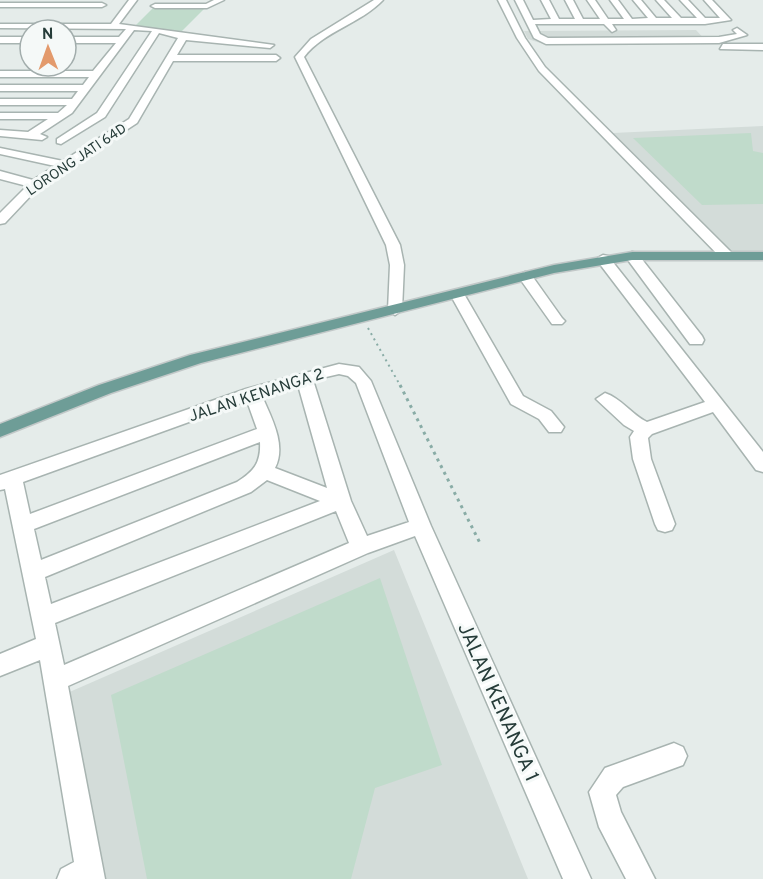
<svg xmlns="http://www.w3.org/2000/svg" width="763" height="879" viewBox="0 0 763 879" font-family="Overpass,sans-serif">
  <rect width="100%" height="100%" fill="#e5ecea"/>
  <path fill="#d3dcd9" d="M696,30L709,44L546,45L528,39L524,31Z
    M763,126V251L732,252L613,133Z
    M394,550L528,879H99L65,694Z"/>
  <path fill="#c0dbcb" d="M153,8L204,9L181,32L134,27Z
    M751,133L753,151L763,153V204L702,205L633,138Z
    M380,578L442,765L375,788L351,879H147L111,695Z"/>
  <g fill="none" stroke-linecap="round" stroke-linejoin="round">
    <g stroke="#a8b4b1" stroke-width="3">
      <path id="minor" d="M129,0H137L119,24L274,45L270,48L186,40L177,55H276L280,58L276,61H173L137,123L39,187L5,223L0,224V213L27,186L0,179V171L33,180L55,166L0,154V148L63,161L129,119L178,38L159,33L105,117L61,144L57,143V139L97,113L152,31L134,30L72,113L40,134L47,137L42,140L0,136V130L28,132L48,119H0V113H58L67,105H0V99H72L78,91H0V85H83L89,77H0V71H93L116,43H66V37H119L126,29L0,28V24H111Z
        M214,0H224L207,8H155L151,6L155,4H206Z
        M374,0H383C360,24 324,31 304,57L400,245L404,265L402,310L395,315L388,310L390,265L386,245L295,57L311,39Z
        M498,0H506L525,38L545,67L732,253V259H722L539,71L517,38Z
        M515,0H523L533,20L551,19L541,0H549L559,19H575L565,0H573L583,19H600L587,0H595L608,19H624L610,0H618L632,19L648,18L633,0H641L656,18H672L656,0H664L681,18H697L680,0H688L705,18H720L704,0H712L731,20L705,24H612L616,30L612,32L604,24H535L540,34L548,38L719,37L737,34L733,30L737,28L747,35L719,43L546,44L534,38Z
        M0,3H102L106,5L102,7H0Z
        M0,37H30V43H0Z
        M723,44H763V50L720,49Z
        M632,252L637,253L702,336L704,340L702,344H690L625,256Z
        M603,255L608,256L763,452V472L756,470L713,412L652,434L648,438L651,459L675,524L672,530L665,532L658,530L655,524L633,459L630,437L634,431L624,425L596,399L605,393C621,398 632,415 647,422L705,402L596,259Z
        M525,272L530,273L562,318L565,321L562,324H552L518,276Z
        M457,290L464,294L523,396L551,411L564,427L561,432H549L539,419L511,404L450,294Z
        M339,364L359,367L371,381L431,526L591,879H563L415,536L368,553L68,686L105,879H57L61,869L74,862L40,660L0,676V654L36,639L5,489L0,490V475L246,389ZM339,374L348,376L356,383L409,522L367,536L351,501L313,380ZM298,385L327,488L275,468C287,445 271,417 262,396ZM247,401L257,429L30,514L23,482ZM260,442C261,463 254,471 237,482L41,560L34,529ZM267,480L320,501L51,604L45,577L251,492ZM336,511L349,543L64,665L55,623Z
        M674,743L683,747L687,756L683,765L623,787L616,795L621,812L655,879H626L599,827L589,792L605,768Z"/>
    </g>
    <g stroke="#c2c8c8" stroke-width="3">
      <path id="major" d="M632,252H763V260H632L554,273L201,363L111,393L0,437V424L99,385L190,355L554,265Z"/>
    </g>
    <path stroke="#89aca6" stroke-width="2" stroke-dasharray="2 4" stroke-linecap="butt" d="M368,328L401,387"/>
    <path stroke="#89aca6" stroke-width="3" stroke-dasharray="3 4.5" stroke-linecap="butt" d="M400,385L481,545"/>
    <use href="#minor" fill="#fff" fill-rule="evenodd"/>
    <use href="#major" fill="#6e9d97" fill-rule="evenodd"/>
  </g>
  <g text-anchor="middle" stroke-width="6" stroke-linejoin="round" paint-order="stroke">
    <g font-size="14" fill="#263c39" stroke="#f5f9f8">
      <text transform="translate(76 159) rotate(-34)" y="5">LORONG JATI 64D</text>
    </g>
    <g font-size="16" fill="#263c39" stroke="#f5f9f8">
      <text transform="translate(256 394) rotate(-18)" y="6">JALAN KENANGA 2</text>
    </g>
    <g font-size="20" fill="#263c39" stroke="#f5f9f8">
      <text transform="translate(499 702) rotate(66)" y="7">JALAN KENANGA 1</text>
    </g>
  </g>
  <g transform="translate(48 48) rotate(359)"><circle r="28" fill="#f5f9f8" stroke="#a2adac" stroke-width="1.5"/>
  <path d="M0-4.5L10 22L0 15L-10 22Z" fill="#e39a6c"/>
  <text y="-9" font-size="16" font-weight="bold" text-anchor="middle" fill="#263c39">N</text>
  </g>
</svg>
